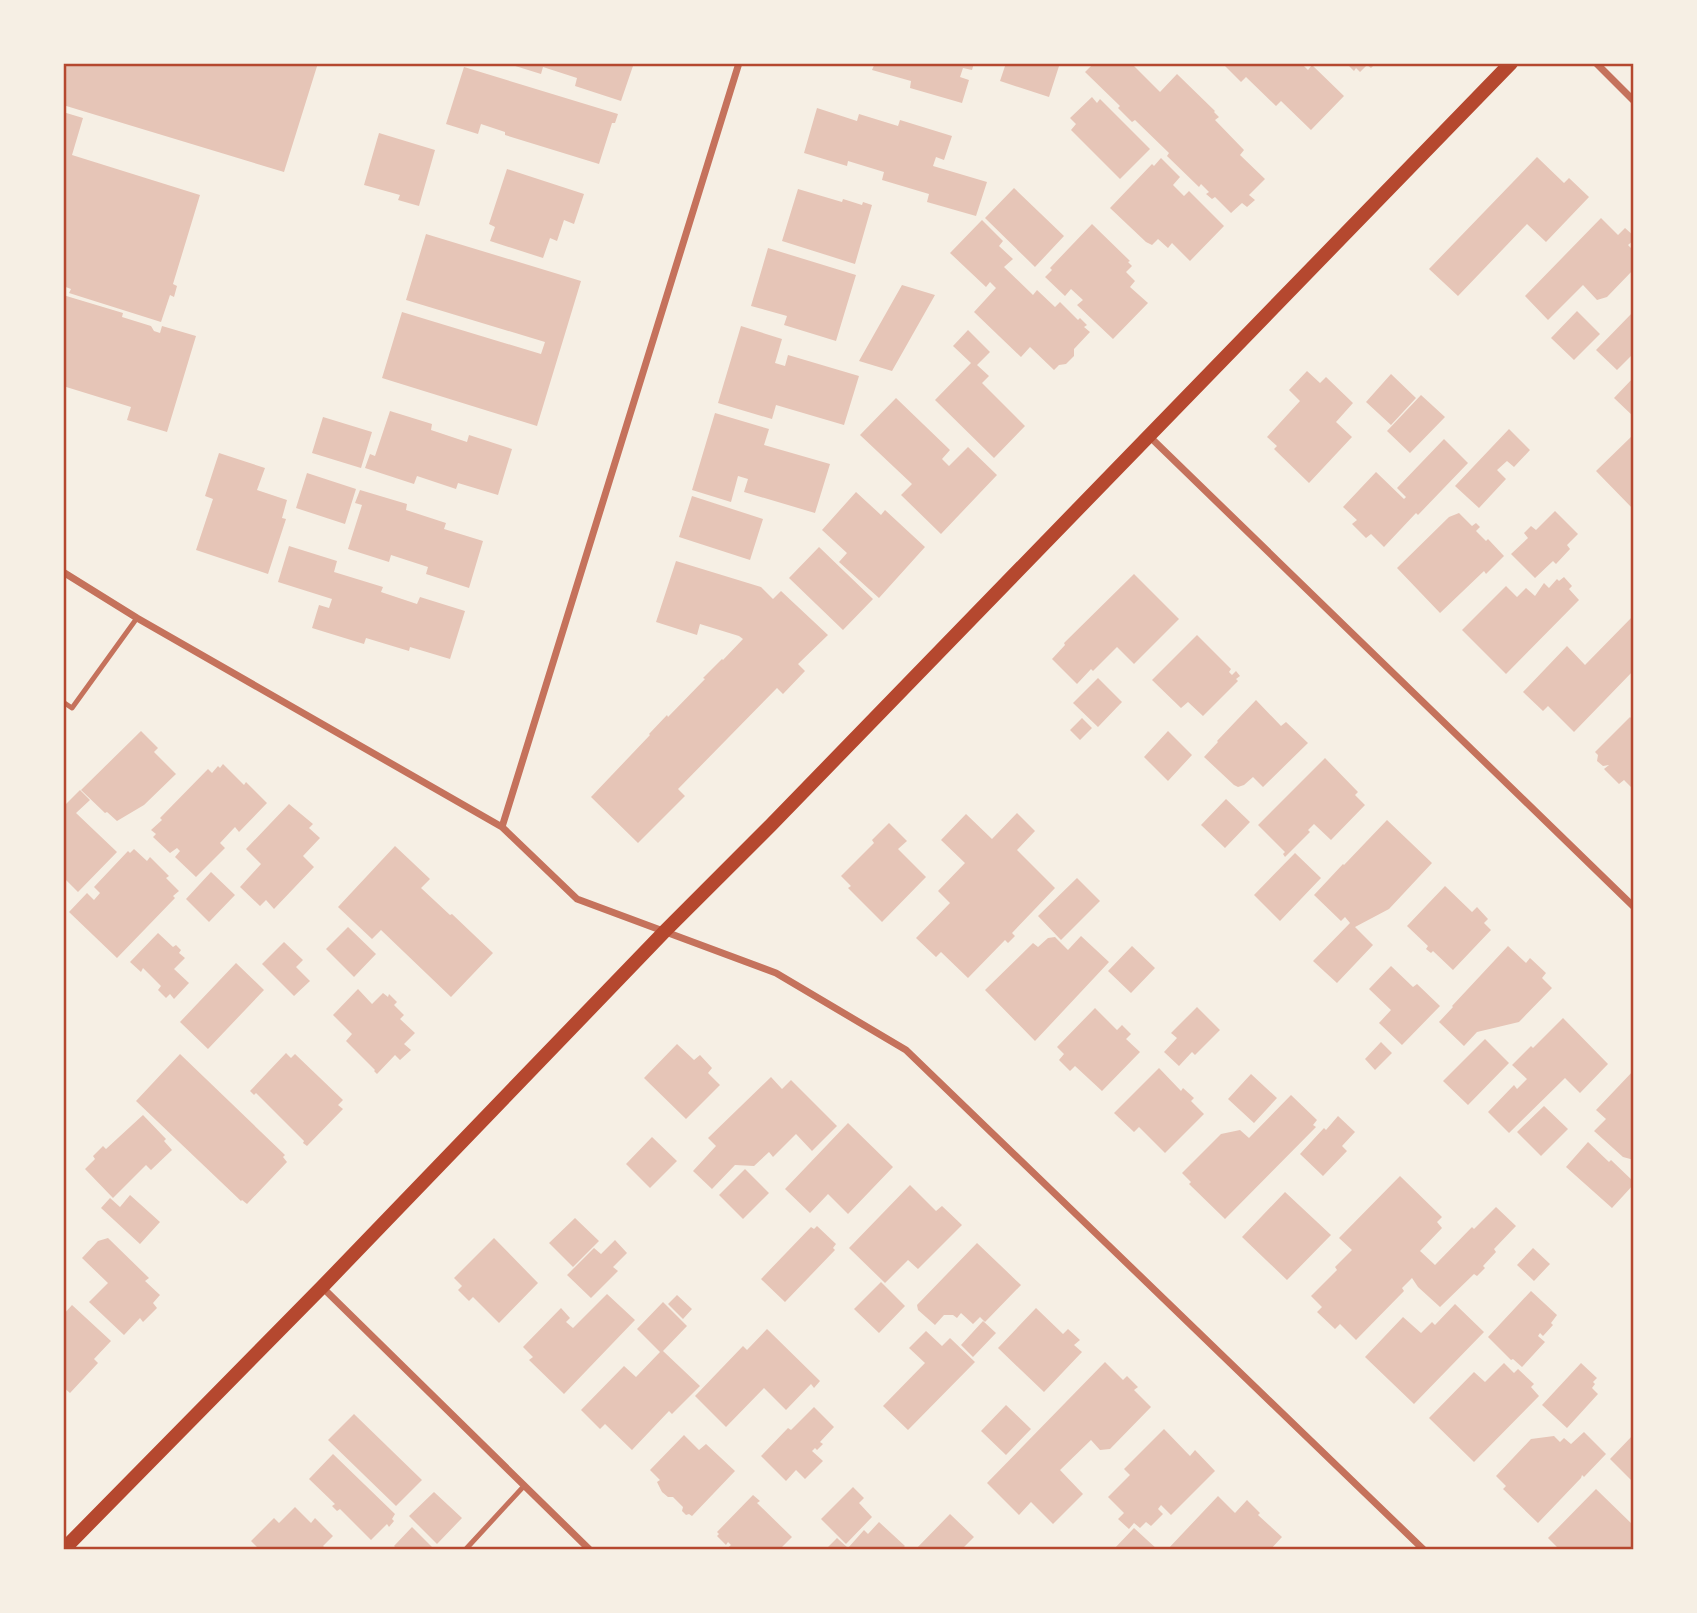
<svg xmlns="http://www.w3.org/2000/svg" width="1697" height="1613" viewBox="0 0 1697 1613" font-family="'Source Sans 3',sans-serif">
  <rect width="100%" height="100%" fill="#f6efe4"/>
  <path fill="#e6c5b7" d="M63,63H318L284,172L63,105Z
    M506,63H634L621,101L575,86L577,78L543,67L541,74Z
    M875,63H974L972,70L963,68L960,77L969,80L962,103L910,88L911,81L872,70Z
    M1006,63H1060L1049,97L1000,81Z
    M1094,63H1131L1160,92L1177,74L1215,111L1214,112L1219,117L1215,120L1244,150L1240,155L1265,179L1249,195L1255,200L1247,207L1242,203L1231,213L1215,197L1212,199L1206,194L1209,192L1201,184L1199,187L1167,156L1169,153L1135,120L1132,122L1118,108L1120,106L1085,72Z
    M1222,63H1301L1308,70L1312,65L1344,96L1311,130L1281,101L1276,106L1246,77L1241,82Z
    M1350,63H1376L1371,68L1367,65L1360,72L1356,68L1354,71L1348,65Z
    M464,67L618,114L615,123H612L599,164L505,135V132L481,124L478,134L446,124Z
    M1092,97L1097,103L1100,99L1150,149L1120,179L1071,130L1076,124L1070,118Z
    M817,108L857,121L859,114L898,126L900,120L952,136L944,160L936,157L933,166L987,182L976,216L927,202L929,194L882,180L884,172L848,161L847,166L804,153Z
    M63,112L83,118L72,155L200,195L173,284L177,286L174,297L170,295L161,322L69,293L71,289L63,286Z
    M379,133L435,150L419,206L398,200L400,195L364,185Z
    M1537,157L1564,183L1569,178L1589,197L1546,242L1527,224L1458,296L1429,269Z
    M1161,158L1180,177L1173,185L1184,196L1189,191L1224,226L1190,261L1172,243L1168,248L1158,239L1152,245L1146,242L1110,208L1152,164L1154,166Z
    M507,169L584,194L574,224L564,220L557,241L550,238L543,258L490,241L495,227L489,224Z
    M1014,188L1064,236L1035,267L985,218Z
    M798,189L842,202L843,199L862,205L863,202L872,205L855,264L782,241Z
    M1601,218L1618,235L1625,228L1634,236V240L1628,245L1634,251V269L1607,297L1597,300L1583,285L1548,320L1525,296Z
    M982,220L1003,241L999,246L1013,259L1004,267L1033,295L1037,290L1055,307L1060,302L1078,320L1080,318L1087,325L1084,327L1090,332L1074,349V356L1066,364L1059,365L1054,370L1030,347L1021,357L974,312L996,288L990,282L986,287L950,253Z
    M1092,224L1130,261L1128,262L1132,266L1126,272L1135,281L1130,287L1148,303L1113,339L1077,305L1083,300L1071,289L1065,296L1045,277L1052,270L1050,268Z
    M426,234L581,281L537,426L382,378L402,312L541,354L545,342L406,300Z
    M768,248L856,275L836,341L784,325L787,316L751,306Z
    M902,285L935,295L892,371L859,361Z
    M63,295L123,313L122,317L151,326L154,331L160,333L162,326L196,336L167,432L127,420L131,407L63,386Z
    M1577,311L1600,334L1574,360L1551,338Z
    M1634,311V353L1617,370L1596,350Z
    M741,326L782,339L775,363L785,366L788,355L859,376L844,425L776,405L772,419L718,403Z
    M968,330L990,352L977,365L989,376L982,383L1025,426L994,458L935,400L971,363L953,346Z
    M1307,371L1320,383L1326,377L1353,403L1336,422L1352,437L1309,483L1274,449L1277,446L1267,437L1300,401L1289,390Z
    M1391,374L1416,398L1391,425L1366,402Z
    M1634,377V417L1614,398Z
    M1421,395L1445,417L1410,453L1387,431Z
    M896,398L950,450L942,459L949,466L968,447L997,475L941,534L901,495L912,484L860,435Z
    M390,411L432,424L431,430L467,442L469,435L512,449L498,495L458,483L456,489L417,476L414,484L365,468L370,454L375,456Z
    M715,413L769,429L764,445L830,464L815,513L744,492L748,479L738,476L731,502L692,490Z
    M323,417L372,432L361,468L312,453Z
    M1509,429L1530,450L1514,467L1507,461L1497,470L1506,479L1479,508L1455,486Z
    M1633,435L1634,436V510L1596,471Z
    M1444,439L1468,463L1418,515L1416,513L1384,547L1371,534L1366,538L1352,524L1357,520L1343,507L1376,472L1404,499L1406,497L1397,488Z
    M219,453L265,468L257,490L287,500L282,518L286,519L268,574L196,550L213,499L205,496Z
    M307,473L356,489L345,524L296,508Z
    M360,490L407,504L406,510L446,523L444,529L483,541L469,588L426,574L428,567L391,555L389,562L348,549L362,505L355,503Z
    M856,492L881,515L885,510L925,547L879,598L839,562L847,553L822,530Z
    M692,496L763,519L750,560L679,537Z
    M1555,511L1578,534L1567,545L1570,549L1556,564L1553,561L1535,578L1511,554L1528,538L1524,533L1531,526L1536,530Z
    M1459,513L1472,526L1476,523L1480,527L1476,531L1486,541L1488,539L1504,556L1486,574L1484,571L1440,613L1397,568L1449,517Z
    M289,546L337,561L334,572L383,587L381,592L417,604L420,597L465,611L450,659L410,647L409,651L366,638L364,644L312,628L319,605L329,608L332,599L278,582Z
    M819,547L873,599L843,630L789,578Z
    M676,561L761,587L773,599L781,591L828,635L798,664L805,671L783,694L777,688L678,789L685,796L638,843L591,797L650,735L649,734L667,715L668,717L705,679L703,678L722,659L723,660L743,639L739,636L700,624L697,635L656,622Z
    M1134,574L1179,619L1134,664L1117,647L1093,671L1091,669L1077,684L1052,659L1065,645L1064,643Z
    M1564,577L1572,586L1569,589L1579,600L1506,674L1462,630L1506,586L1517,597L1526,588L1535,596L1544,583L1549,588L1557,579L1559,581Z
    M1634,615V670L1574,732L1548,706L1543,711L1523,692L1567,646L1585,665Z
    M1197,635L1231,669L1229,672L1232,675L1236,671L1240,676L1236,679L1238,681L1203,716L1188,702L1181,708L1152,680Z
    M1098,678L1122,702L1098,727L1073,703Z
    M1256,700L1281,726L1286,722L1308,743L1263,787L1253,777L1244,785L1238,787L1234,785L1204,757L1218,742L1217,741Z
    M1630,717L1634,721V790L1624,780L1619,784L1604,769L1609,765L1603,766L1597,761L1598,755L1595,752Z
    M1082,718L1092,728L1080,740L1070,730Z
    M141,731L158,748L154,752L176,774L144,805L117,821L107,812L105,813L81,790Z
    M1168,731L1192,755L1168,781L1144,757Z
    M1325,758L1358,792L1355,795L1365,805L1331,840L1314,824L1308,830L1310,832L1285,857L1283,854L1285,852L1258,825Z
    M223,764L244,785L246,782L267,803L239,832L235,827L220,843L225,848L196,877L175,857L180,851L177,848L170,853L153,837L156,834L151,830L162,820L160,818L208,769L212,773L218,766L220,768Z
    M80,790L90,800L76,813L117,852L78,892L63,877V807Z
    M1226,799L1250,822L1225,848L1201,825Z
    M289,804L313,824L309,828L320,838L303,856L314,867L274,909L266,900L260,906L240,887L261,864L246,849Z
    M1017,813L1035,831L1017,850L1055,888L1012,933L1015,936L1008,943L1005,940L968,978L941,952L936,957L916,938L950,903L938,891L965,863L941,840L966,814L992,839Z
    M1387,820L1432,863L1389,909L1355,927L1373,945L1337,983L1313,961L1350,923L1345,917L1341,921L1314,895L1343,864L1344,865Z
    M889,823L907,841L898,849L926,877L882,922L848,888L851,886L841,876L874,843L872,840Z
    M395,846L430,879L421,888L450,915L452,914L493,953L451,997L381,930L372,939L338,907Z
    M134,849L147,861L150,857L169,876L166,878L179,891L173,896L175,898L117,958L69,912L87,893L94,900L100,893L94,887L128,851L130,853Z
    M1295,853L1321,878L1280,921L1254,895Z
    M211,872L235,895L209,922L186,899Z
    M1077,878L1100,901L1061,940L1038,916Z
    M1445,886L1472,912L1477,907L1488,919L1484,923L1491,930L1453,970L1433,951L1431,953L1426,949L1428,946L1407,926Z
    M348,927L376,954L354,977L326,949Z
    M158,933L173,947L176,945L181,950L179,953L185,958L174,969L189,983L174,999L170,994L166,998L158,990L161,986L143,968L141,972L130,962Z
    M1081,936L1109,962L1035,1041L985,990L1033,943L1038,947L1048,938L1055,937L1068,950Z
    M284,942L303,960L296,967L310,981L294,996L262,964Z
    M1132,946L1155,968L1131,993L1108,971Z
    M1508,946L1526,963L1530,958L1546,973L1542,978L1552,988L1519,1022L1477,1032L1464,1046L1439,1022L1453,1007L1452,1006Z
    M236,963L264,990L208,1049L180,1022Z
    M1391,966L1413,987L1417,984L1440,1006L1402,1045L1379,1023L1391,1010L1369,989Z
    M358,989L372,1004L383,993L388,997L389,994L397,1002L394,1005L404,1015L400,1019L415,1033L404,1044L411,1050L400,1060L395,1055L377,1074L374,1071L375,1070L346,1041L352,1034L333,1015Z
    M1197,1007L1220,1030L1195,1055L1192,1052L1179,1066L1164,1052L1177,1038L1171,1033Z
    M1095,1008L1117,1030L1122,1025L1131,1034L1126,1039L1140,1052L1102,1091L1075,1066L1070,1071L1059,1060L1064,1054L1057,1047Z
    M1563,1018L1608,1064L1580,1093L1565,1078L1509,1133L1488,1112L1514,1085L1517,1089L1527,1079L1512,1065L1531,1046L1533,1048Z
    M1485,1039L1509,1063L1468,1105L1443,1081Z
    M1381,1042L1392,1053L1375,1070L1365,1059Z
    M677,1044L694,1060L700,1055L712,1068L708,1073L720,1085L686,1119L644,1078Z
    M286,1053L291,1058L295,1054L343,1100L338,1105L343,1109L307,1146L303,1143L304,1141L256,1093L254,1095L250,1091Z
    M180,1054L285,1155L283,1157L287,1162L247,1204L242,1200L241,1201L136,1101Z
    M1159,1068L1181,1091L1183,1088L1194,1098L1191,1101L1204,1114L1165,1153L1139,1127L1134,1132L1114,1113Z
    M1634,1070V1160L1623,1157L1594,1131L1606,1119L1596,1110Z
    M1251,1074L1277,1098L1254,1123L1228,1099Z
    M771,1077L782,1089L791,1080L837,1126L812,1151L796,1134L773,1157L769,1152L754,1166L735,1165L712,1189L693,1171L716,1146L708,1138Z
    M1291,1095L1317,1120L1313,1125L1316,1127L1225,1219L1189,1184L1191,1182L1182,1173L1221,1134L1240,1130L1249,1138Z
    M1544,1106L1568,1129L1541,1156L1517,1132Z
    M143,1115L166,1139L164,1141L172,1150L151,1170L146,1165L113,1198L85,1169L95,1159L93,1156L103,1146L106,1149Z
    M1338,1116L1355,1132L1342,1146L1347,1151L1323,1176L1300,1154L1324,1128L1326,1130Z
    M848,1123L893,1167L848,1214L828,1194L810,1213L785,1189Z
    M652,1137L677,1161L650,1188L626,1164Z
    M1588,1142L1609,1162L1611,1160L1634,1182V1184L1612,1208L1566,1167Z
    M745,1169L769,1193L743,1219L719,1195Z
    M1400,1176L1442,1217L1437,1222L1442,1228L1420,1251L1435,1265L1472,1227L1474,1229L1496,1207L1516,1226L1494,1249L1496,1252L1483,1266L1485,1268L1477,1276L1474,1274L1440,1307L1418,1287L1412,1278L1402,1288L1404,1291L1356,1340L1340,1324L1335,1329L1317,1312L1322,1307L1311,1296L1337,1270L1335,1267L1352,1250L1339,1238Z
    M910,1185L936,1211L942,1206L962,1225L918,1269L908,1260L885,1283L849,1248Z
    M1285,1192L1331,1235L1287,1280L1242,1237Z
    M130,1195L160,1222L140,1244L101,1208L110,1198L120,1207Z
    M575,1218L599,1241L573,1267L549,1243Z
    M817,1226L836,1244L833,1248L835,1250L785,1302L761,1279L811,1227L814,1229Z
    M108,1238L149,1278L145,1281L160,1295L153,1303L157,1308L143,1322L140,1318L124,1335L89,1302L108,1283L82,1258L98,1241Z
    M494,1238L538,1283L499,1323L473,1297L469,1301L458,1290L462,1286L454,1278Z
    M615,1240L627,1253L613,1267L618,1271L591,1298L567,1275L594,1248L601,1254Z
    M977,1243L1021,1285L985,1322L980,1317L973,1324L961,1313L957,1318L953,1315H944L935,1325L918,1310L917,1305Z
    M1533,1248L1550,1264L1534,1281L1517,1265Z
    M881,1282L905,1306L879,1333L854,1309Z
    M1531,1291L1557,1315L1551,1323L1553,1325L1543,1336L1540,1333L1538,1336L1545,1342L1522,1367L1513,1359L1511,1360L1488,1337Z
    M607,1294L635,1320L564,1394L529,1360L533,1357L523,1347L561,1308L570,1318L566,1322L573,1328Z
    M677,1295L692,1309L683,1319L668,1304Z
    M663,1302L687,1326L663,1351L700,1386L672,1414L669,1411L632,1450L605,1424L600,1429L581,1410L624,1366L636,1377L660,1352L637,1329Z
    M1455,1304L1484,1332L1414,1404L1365,1357L1403,1317L1421,1333L1432,1322L1435,1325Z
    M72,1305L111,1341L94,1359L98,1363L70,1393L63,1387V1315Z
    M1036,1308L1063,1334L1068,1329L1080,1340L1074,1345L1082,1352L1044,1392L998,1348Z
    M983,1321L996,1333L973,1357L961,1345Z
    M767,1329L820,1381L814,1388L811,1384L786,1410L764,1388L726,1427L695,1396L743,1346L747,1350Z
    M926,1331L942,1346L950,1338L975,1362L908,1430L883,1406L925,1363L909,1348Z
    M1105,1362L1123,1380L1127,1376L1138,1387L1134,1390L1151,1407L1110,1449L1100,1450L1091,1440L1060,1470L1083,1494L1053,1524L1031,1502L1019,1515L987,1483Z
    M1504,1363L1514,1373L1518,1369L1534,1384L1531,1387L1539,1396L1474,1462L1429,1418L1474,1372L1485,1382Z
    M1581,1363L1597,1378L1593,1382L1595,1384L1592,1388L1598,1394L1567,1428L1542,1405Z
    M1006,1405L1031,1429L1006,1455L981,1431Z
    M814,1407L834,1427L820,1442L823,1444L817,1450L815,1448L812,1451L823,1461L805,1479L796,1470L786,1481L761,1456L788,1428L791,1430Z
    M354,1414L422,1480L396,1506L328,1440Z
    M1164,1429L1190,1456L1195,1450L1215,1471L1171,1515L1161,1505L1158,1509L1163,1514L1151,1526L1146,1522L1140,1528L1134,1523L1129,1529L1118,1519L1124,1513L1108,1497L1130,1475L1124,1469Z
    M1584,1432L1606,1454L1584,1477L1582,1475L1581,1478L1538,1523L1503,1489L1506,1486L1496,1476L1531,1439L1554,1436L1560,1442L1564,1438L1571,1444Z
    M1634,1434V1483L1610,1459Z
    M684,1435L699,1450L706,1444L735,1471L692,1516L689,1514L686,1515L682,1511L683,1507L673,1497H668L662,1492L657,1482L660,1480L650,1470Z
    M333,1454L395,1514L392,1519L394,1521L389,1527L387,1524L371,1540L340,1509L337,1511L332,1506L335,1504L309,1479Z
    M853,1487L864,1498L859,1503L872,1517L846,1544L821,1519Z
    M1596,1489L1634,1526V1550H1560L1548,1538Z
    M434,1492L462,1518L437,1544L409,1516Z
    M753,1495L760,1501L757,1503L792,1537L781,1548L783,1550H725L731,1545L728,1542L726,1545L717,1536L719,1534L717,1532Z
    M1218,1496L1235,1513L1247,1500L1260,1513L1258,1515L1282,1537L1270,1550H1167Z
    M295,1507L311,1523L315,1518L333,1536L323,1546L327,1550H260L251,1541L274,1518L279,1523Z
    M950,1514L974,1537L961,1550H915Z
    M879,1522L905,1546L901,1550H825L837,1538L848,1548L864,1530L868,1534Z
    M412,1527L435,1550H393L396,1548L394,1546Z
    M1134,1528L1158,1550H1113Z"/>
  <g fill="none" stroke-linecap="round" stroke-linejoin="round">
    <path stroke="#c5725c" stroke-width="5" d="M63,702L72,708L137,618
      M465,1550L524,1486"/>
    <path stroke="#c5725c" stroke-width="7" d="M1596,63L1634,101
      M1149,436L1634,907
      M63,572L137,618L502,827L577,899L776,973L906,1050L1424,1550
      M502,827L739,63
      M322,1287L590,1550"/>
    <path stroke="#b5482f" stroke-width="14" d="M63,1550L322,1287L665,931L771,825L1511,63"/>
  </g>
  <rect width="1697" height="1613" fill="none" stroke="#f6efe4" stroke-width="130"/>
  <rect x="65" y="65" width="1567" height="1483" fill="none" stroke="#b5482f" stroke-width="2.5"/>
</svg>
